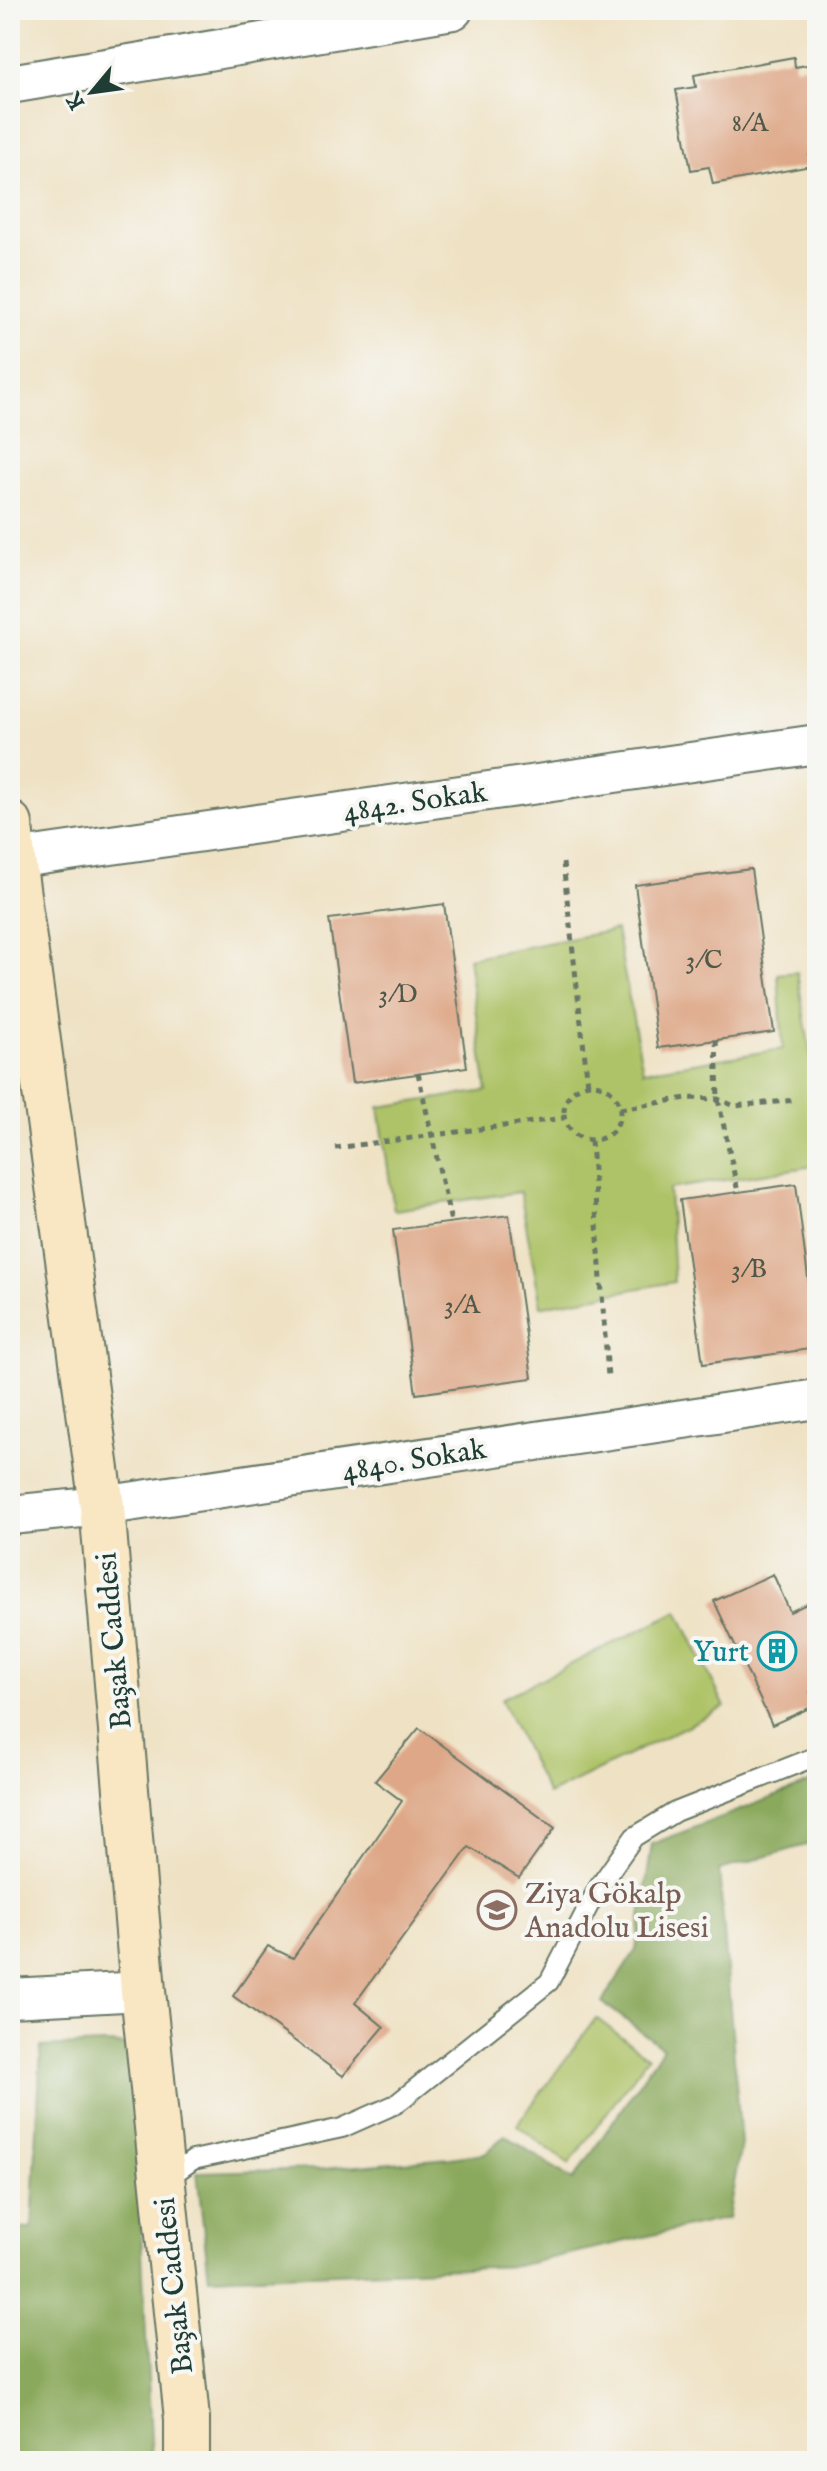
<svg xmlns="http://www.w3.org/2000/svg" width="827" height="2471" viewBox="0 0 827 2471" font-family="'IM FELL English',serif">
  <rect width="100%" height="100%" fill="#f6f6f2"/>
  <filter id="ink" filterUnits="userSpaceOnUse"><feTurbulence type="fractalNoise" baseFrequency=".0125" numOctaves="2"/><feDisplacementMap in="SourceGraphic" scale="16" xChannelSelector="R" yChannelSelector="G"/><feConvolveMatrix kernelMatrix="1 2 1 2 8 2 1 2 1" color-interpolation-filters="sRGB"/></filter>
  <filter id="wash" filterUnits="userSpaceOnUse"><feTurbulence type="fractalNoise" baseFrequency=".006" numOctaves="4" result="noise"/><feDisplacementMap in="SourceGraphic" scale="32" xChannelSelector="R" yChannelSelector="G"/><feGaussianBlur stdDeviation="1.8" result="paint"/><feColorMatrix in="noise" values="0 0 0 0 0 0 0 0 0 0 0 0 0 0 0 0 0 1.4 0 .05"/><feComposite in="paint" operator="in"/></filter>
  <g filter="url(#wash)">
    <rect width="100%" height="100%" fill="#efe2c4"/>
    <path fill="#aec368" stroke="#66804e" stroke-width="2" d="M616,930L643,1071L783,1049L778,974L797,972L817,1095V1172L813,1166L669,1189L674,1282L541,1306L520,1192L394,1210L379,1107L487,1091L468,958Z
      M678,1611L725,1707L548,1795L501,1699Z
      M596,2018L648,2057L569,2164L517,2125Z"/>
    <path fill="#8aa95c" stroke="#547348" stroke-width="2" d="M817,1780V1842L719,1870L741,2144L728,2218L516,2266L209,2278L197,2172L322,2169L450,2158L485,2153L505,2135L573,2180L663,2048L602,2002L636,1950L652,1844Z
      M102,2044L129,2045L135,2107L152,2461H10V2228L32,2229L41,2047Z"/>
    <g id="blocks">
      <path fill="#dea888" d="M794,57L795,67L813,64L817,85V153L809,155L811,166L713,184L709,167L691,170L676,90L696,87L694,75Z
        M751,869L774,1032L658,1048L635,885Z
        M444,904L467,1067L352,1083L329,919Z
        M796,1184L817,1348L703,1364L680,1200Z
        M509,1215L532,1378L416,1394L393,1230Z
        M773,1574L790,1612L817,1599V1689L810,1692L816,1705L772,1725L714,1601Z
        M419,1728L555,1828L519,1878L469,1847L355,2003L384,2027L343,2076L233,1996L268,1946L293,1958L402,1801L375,1781Z"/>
    </g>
  </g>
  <g filter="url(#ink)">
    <use href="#blocks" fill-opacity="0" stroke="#687766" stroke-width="2"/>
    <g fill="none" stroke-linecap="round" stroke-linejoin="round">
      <g stroke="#687766" stroke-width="22">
        <path id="lane" d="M165,2180L193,2160L342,2128L396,2104L549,1982L598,1888L634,1837L675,1812L817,1756"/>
      </g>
      <g stroke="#687766" stroke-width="42">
        <path id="street" d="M10,84L453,10
          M13,859L817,744
          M10,1515L102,1506L817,1399
          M10,1998L143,1991"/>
      </g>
      <g stroke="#687766" stroke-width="48">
        <path id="secondary" d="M10,824L13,859L102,1506L143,1991L187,2419V2461"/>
      </g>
      <path stroke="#687766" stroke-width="5" stroke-dasharray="6 6" stroke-linecap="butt" d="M563,863L588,1085
        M716,1040L718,1099L738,1192
        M418,1073L451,1222
        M564 1112a28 28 0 1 1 56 0a28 28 0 1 1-56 0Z
        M620,1109L687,1098L718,1099L734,1106L797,1100
        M591,1141L608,1377
        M335,1148L564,1118"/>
      <use href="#lane" stroke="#fff" stroke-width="18"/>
      <use href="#street" stroke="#fff" stroke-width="38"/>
      <use href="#secondary" stroke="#f9e7c3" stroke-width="44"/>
    </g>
  </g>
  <defs>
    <g id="building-ring" transform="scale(2)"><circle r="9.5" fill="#f6f6f2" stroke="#0f9aa8" stroke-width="1.5"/><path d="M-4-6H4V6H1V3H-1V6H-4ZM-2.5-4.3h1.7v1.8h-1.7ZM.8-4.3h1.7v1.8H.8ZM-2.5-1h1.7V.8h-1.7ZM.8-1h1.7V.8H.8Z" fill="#0f9aa8"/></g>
    <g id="school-ring" transform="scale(2)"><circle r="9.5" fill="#f6f6f2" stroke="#8d6e63" stroke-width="1.5"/><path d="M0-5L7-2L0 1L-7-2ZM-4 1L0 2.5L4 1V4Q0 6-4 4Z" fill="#8d6e63"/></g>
  </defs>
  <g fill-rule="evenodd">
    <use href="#building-ring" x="777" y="1651"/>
    <use href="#school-ring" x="497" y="1910"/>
  </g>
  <g text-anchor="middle" stroke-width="8" stroke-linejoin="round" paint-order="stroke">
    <g font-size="26" fill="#4f5849">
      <text x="750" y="131">8/A</text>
      <text x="704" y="968">3/C</text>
      <text x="398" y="1002">3/D</text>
      <text x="749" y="1277">3/B</text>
      <text x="462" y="1313">3/A</text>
    </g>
    <g font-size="30" fill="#1f3d34" stroke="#f6f6f2">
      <text transform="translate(415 801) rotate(-8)" y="10">4842. Sokak</text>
      <text transform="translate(414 1459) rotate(-9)" y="10">4840. Sokak</text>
      <text transform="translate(113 1641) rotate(-95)" y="10">Başak Caddesi</text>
      <text transform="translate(173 2286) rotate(-96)" y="10">Başak Caddesi</text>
    </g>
    <g font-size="30" fill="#0d838f" stroke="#f6f6f2" text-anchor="end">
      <text x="749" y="1661">Yurt</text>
    </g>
    <g font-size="30" fill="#785e54" stroke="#f6f6f2" text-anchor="start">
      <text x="525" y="1903">Ziya Gökalp<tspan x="525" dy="34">Anadolu Lisesi</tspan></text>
    </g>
  </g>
  <rect width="827" height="2471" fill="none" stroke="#f6f6f2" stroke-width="40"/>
  <g transform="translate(92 92) rotate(241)" stroke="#f6f6f2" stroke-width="6" paint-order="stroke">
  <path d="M0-6L14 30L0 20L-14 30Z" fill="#1f3d34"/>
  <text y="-12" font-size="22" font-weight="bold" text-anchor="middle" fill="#1f3d34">K</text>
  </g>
</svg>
